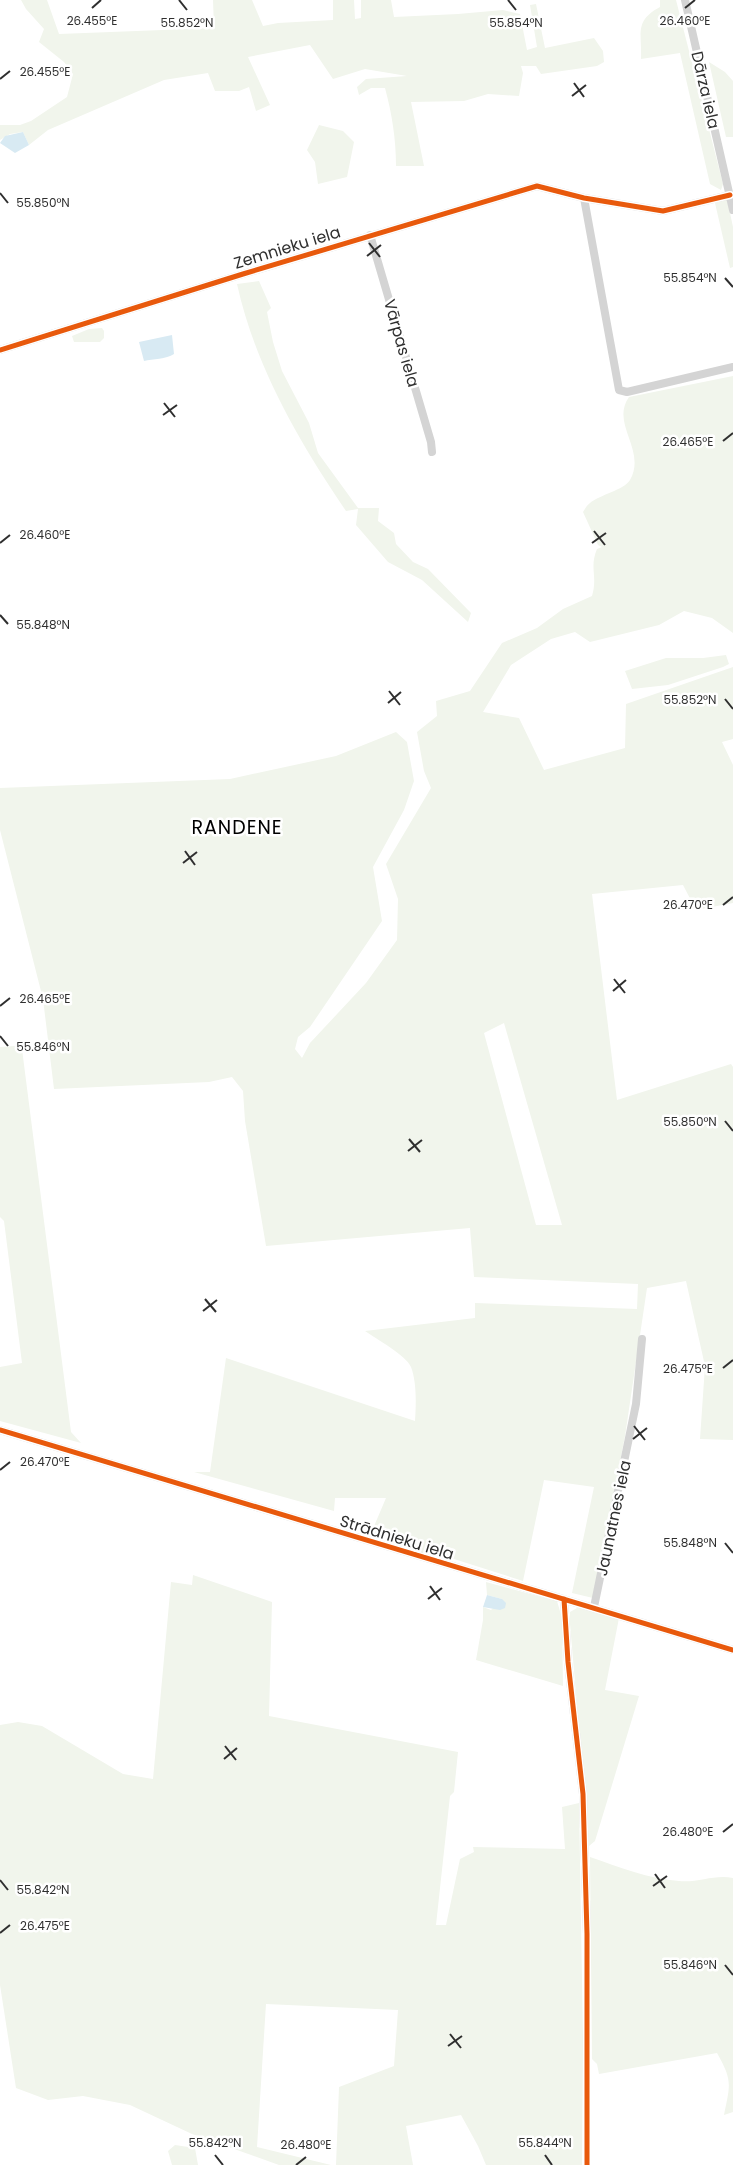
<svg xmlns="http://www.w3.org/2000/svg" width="733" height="2165" viewBox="0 0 733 2165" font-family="Poppins,sans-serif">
  <rect width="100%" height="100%" fill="#fff"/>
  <path fill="#f1f5ec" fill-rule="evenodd" d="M21,0H47L59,34L214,28L213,0H252L263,26L278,23L333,20V0H354L355,19L361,18V0H391L394,17L458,14L503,10L520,14L527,50L537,47L530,5L536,4L545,48L594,38L603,51L604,62L597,66L541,74L536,66H521L523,73L519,96L488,94L464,101L411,102L424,166H396C396,139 392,114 385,88H371L359,95L357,87L366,79L407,76L365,69L333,79L310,45L248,57L270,105L256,111L249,87L239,91H215L208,73L164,80L48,130L29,145L23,132L10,134L0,140V125H20L31,121L67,97L73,74L64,62L39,42L44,29L26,9Z
    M660,0H676L723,184L721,190L710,184L680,53L641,59C642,33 634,21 660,7Z
    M709,62L725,72L733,81V137H726Z
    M319,125L343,131L354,142L347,177L318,184L315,162L307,150Z
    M727,199L733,227V267L730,268L715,203Z
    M259,281L271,308L267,312L273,342L282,371L309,423L318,453L358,508H379L378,521L394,533L396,544L413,562L428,569L471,613L468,622L422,580L388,562L356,525L358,509L346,511C299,442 255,366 237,284Z
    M102,328L104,331V338L100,342H74L72,336L89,329Z
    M733,376V633L712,618L684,611L659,625L590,642L575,632L551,639L511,665L483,712L519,718L544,770L625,748L626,704L733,667V739L722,742L733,765V903L696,910L683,885L592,894L617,1100L731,1064L733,1067V1440L700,1439L705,1366L686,1281L647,1288L625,1436L593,1598L572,1593L594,1487L544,1480L523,1581L435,1553L430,1556C410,1551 389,1543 372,1531L386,1498H335L334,1511L194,1472H210L226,1358L415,1421C416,1405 417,1383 411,1367C406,1355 376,1339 365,1331L475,1318V1303L637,1309L638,1284L474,1277L470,1228L266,1246L245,1121L243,1091L232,1077L209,1082L54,1089L43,999L0,830V788L230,779L336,756L396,732L407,742L414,781L404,810L373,867L382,921L310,1027L298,1037L295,1049L302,1058L310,1043L366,983L397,940L398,899L386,864L431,788L424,771L417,732L437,716L436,701L470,691L502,643L537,628L563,609L592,596C598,576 589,568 597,549L602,547L598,545L583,512C585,509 587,505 590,503C599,495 624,490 630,480C647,450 610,424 629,397ZM504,1023L562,1225H536L484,1033Z
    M726,655L729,664L723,667L668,685L632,689L625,671L666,658H703Z
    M15,1046L22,1049L71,1432L81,1443L0,1421V1367L22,1363L4,1221L0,1217V1047Z
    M193,1575L272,1602L269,1716L458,1752L454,1792L450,1796L436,1925H446L460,1859L474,1852L473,1847L565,1849L562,1807L579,1803L583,2038L582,2165H486L478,2146L461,2115L406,2126L413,2165H336L339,2087L394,2066L398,2010L266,2004L257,2147L331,2165H279L192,2134L130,2105L83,2096L48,2100L16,2088L0,1985V1725L18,1722L42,1726L123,1774L153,1779L171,1582L192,1585Z
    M486,1582L557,1601L562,1618L563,1686L476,1660L483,1620V1607L491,1610L502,1599L487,1595Z
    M577,1608H586L619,1618L605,1690L639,1696L595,1841L589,1846L570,1624V1612Z
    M590,1857C619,1867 649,1879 679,1881C698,1883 715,1874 733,1878V2112L724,2115C730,2085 733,2081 717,2053L599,2074L597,2064L592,2059Z
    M175,2145L195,2148L198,2165H172L168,2151Z"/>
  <path fill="#d8eaf3" d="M23,132L29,145L15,153L0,143L5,136Z
    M172,335L174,354C166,359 153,359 144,361L139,342Z
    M487,1595L502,1599L506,1603L505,1608L500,1610L483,1607Z"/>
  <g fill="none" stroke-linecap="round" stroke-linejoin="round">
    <path stroke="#d4d4d4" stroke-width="8" d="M685,0L733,210
      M584,198L619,390L627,392L733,367
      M370,235L431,442L432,452
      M0,350L243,274L537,186L584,198L663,211L730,195
      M0,1430L733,1650
      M564,1599L568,1662L583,1794L587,1934V2165
      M594,1607L636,1404L642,1339"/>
    <g stroke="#fff" stroke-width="8">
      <path id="cycleway" d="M0,350L243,274L537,186L584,198L663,211L730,195
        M0,1430L733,1650
        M564,1599L568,1662L583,1794L587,1934V2165"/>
    </g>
    <use href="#cycleway" stroke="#e8590c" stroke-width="5"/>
  </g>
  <path fill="none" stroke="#2f2f2f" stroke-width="2" d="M179,0L187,10M508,0L516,10M92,8L101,0M685,8L695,0M0,79L10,71M574,83L584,97M572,96L586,85M0,193L8,203M369,243L380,257M367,256L381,245M725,278L733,287M164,403L175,417M163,415L177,405M723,441L733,433M594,531L605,545M0,543L10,535M592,543L606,533M0,615L8,624M389,691L400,705M725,699L733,709M388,703L401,692M185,851L195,865M183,863L197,852M723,905L733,897M614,979L625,993M613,991L626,980M0,1006L10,998M0,1036L8,1046M725,1121L733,1131M409,1139L420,1152M408,1151L422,1140M205,1299L216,1312M203,1311L217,1300M723,1368L733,1360M634,1426L645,1440M633,1439L647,1428M0,1470L10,1462M725,1543L733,1553M430,1586L440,1600M428,1599L442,1588M225,1746L236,1760M224,1759L237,1748M723,1832L733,1824M655,1874L665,1888M0,1880L8,1890M653,1886L667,1876M0,1933L10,1925M725,1965L733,1975M450,2034L461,2048M448,2046L462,2036M215,2155L223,2165M545,2155L552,2165M296,2165L306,2157"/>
  <g text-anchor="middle" stroke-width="5" stroke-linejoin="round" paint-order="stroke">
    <g font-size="16" fill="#2f2f2f" stroke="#fff">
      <text transform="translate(706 90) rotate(77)" y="6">Dārza iela</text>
      <text transform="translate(287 247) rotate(-17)" y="6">Zemnieku iela</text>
      <text transform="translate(402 343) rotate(74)" y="6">Vārpas iela</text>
      <text transform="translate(613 1518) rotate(-78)" y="6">Jaunatnes iela</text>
      <text transform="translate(397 1537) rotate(17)" y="6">Strādnieku iela</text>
    </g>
    <g font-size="19" letter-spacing="1" fill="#000" stroke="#fff">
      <text x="237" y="834">RANDENE</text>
    </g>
  </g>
  <g font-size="12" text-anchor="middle" fill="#2f2f2f" stroke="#fff" stroke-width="5" stroke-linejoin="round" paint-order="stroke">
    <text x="92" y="25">26.455°E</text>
    <text x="685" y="25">26.460°E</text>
    <text x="516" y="27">55.854°N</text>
    <text x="187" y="27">55.852°N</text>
    <text x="45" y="76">26.455°E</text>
    <text x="43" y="207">55.850°N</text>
    <text x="690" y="282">55.854°N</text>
    <text x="688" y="446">26.465°E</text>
    <text x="45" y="539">26.460°E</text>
    <text x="43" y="629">55.848°N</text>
    <text x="690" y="704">55.852°N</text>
    <text x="688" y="909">26.470°E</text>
    <text x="45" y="1003">26.465°E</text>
    <text x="43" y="1051">55.846°N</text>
    <text x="690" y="1126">55.850°N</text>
    <text x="688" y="1373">26.475°E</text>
    <text x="45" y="1466">26.470°E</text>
    <text x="690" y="1547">55.848°N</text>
    <text x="688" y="1836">26.480°E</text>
    <text x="43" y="1894">55.842°N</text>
    <text x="45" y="1930">26.475°E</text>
    <text x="690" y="1969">55.846°N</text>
    <text x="215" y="2147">55.842°N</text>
    <text x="545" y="2147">55.844°N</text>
    <text x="306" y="2149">26.480°E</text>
  </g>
</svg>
